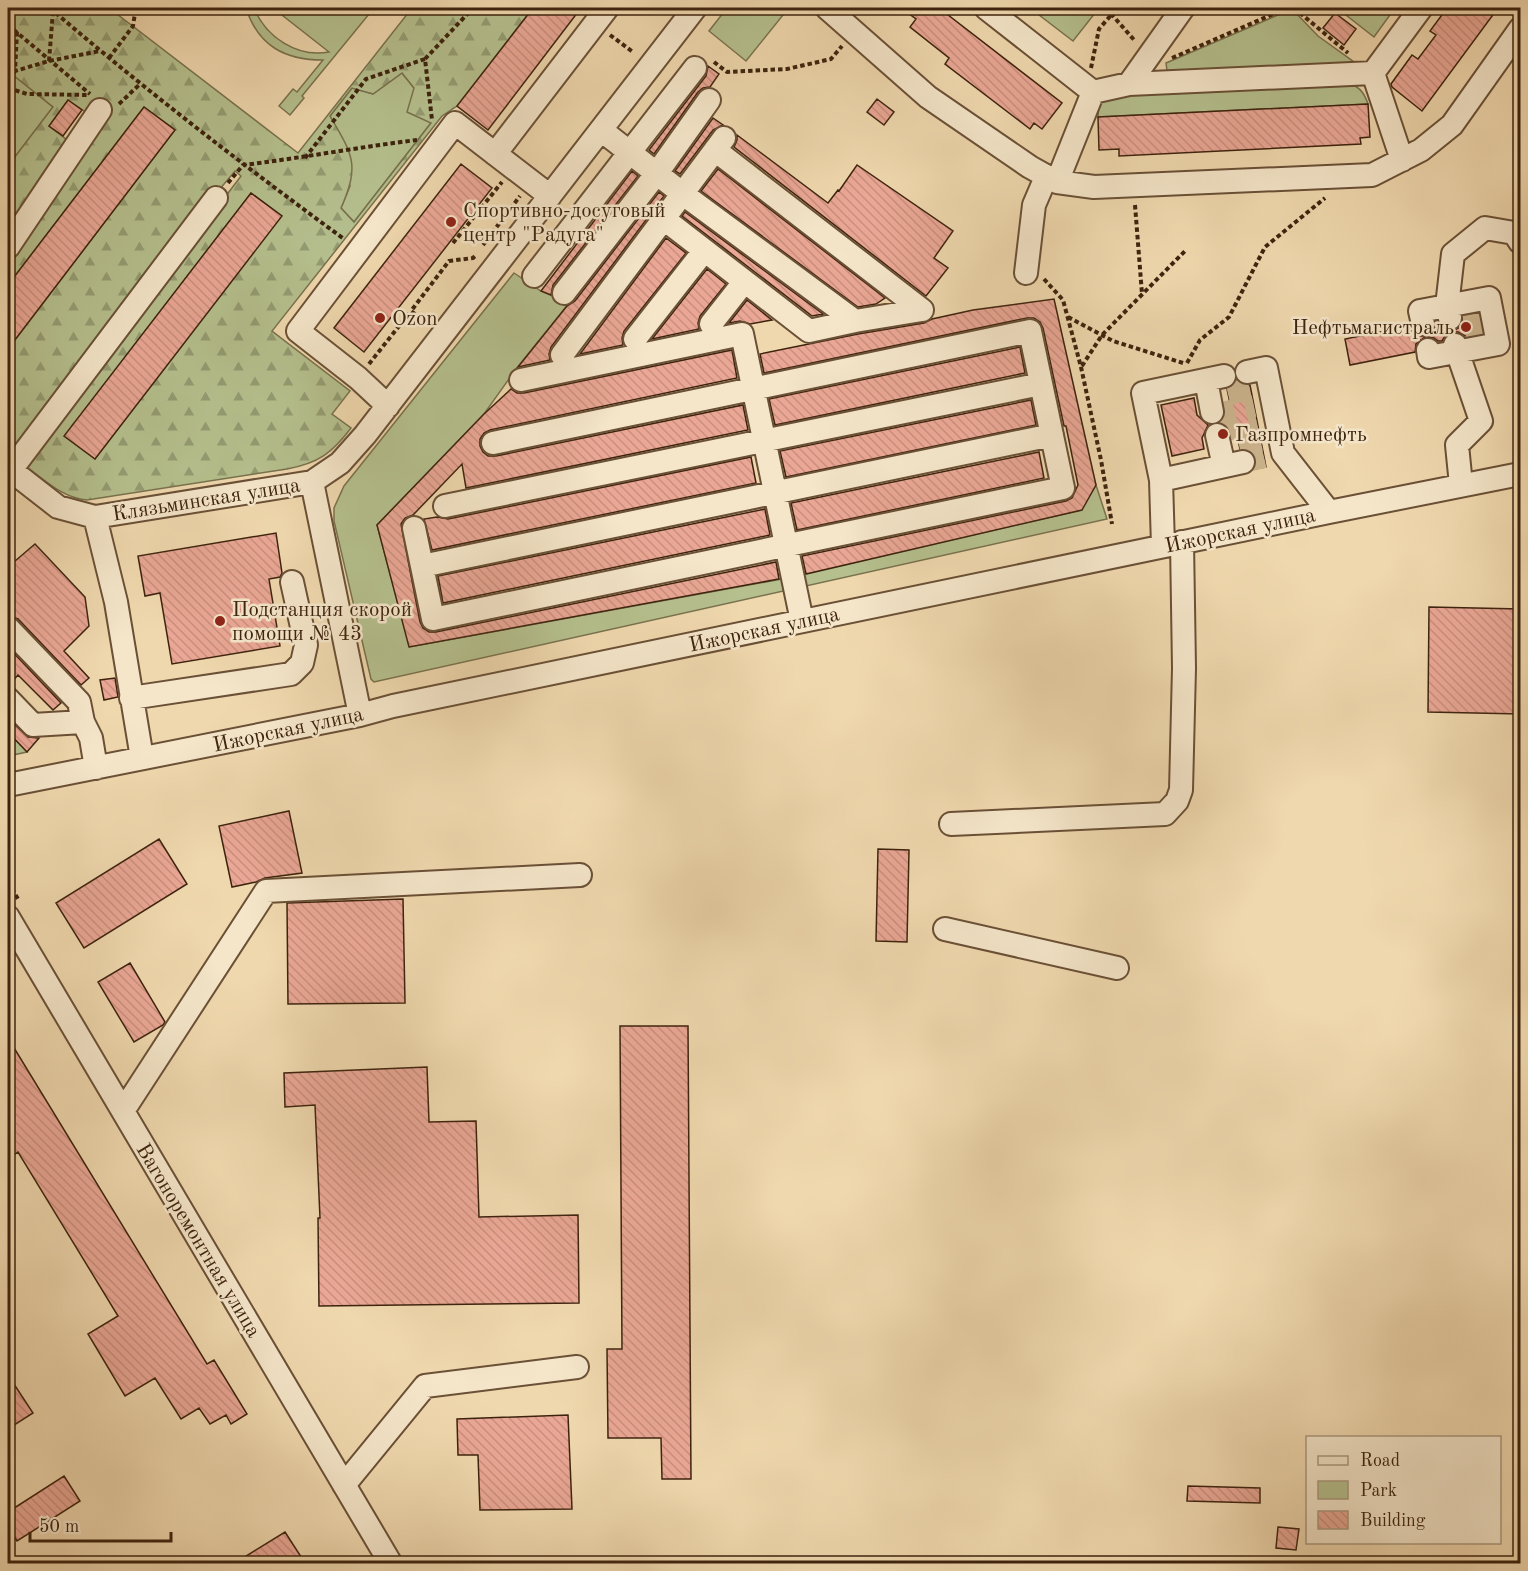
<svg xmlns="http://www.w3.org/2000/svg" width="1528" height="1571" viewBox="0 0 1528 1571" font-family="'Old Standard TT',serif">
  <defs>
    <pattern id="forest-firs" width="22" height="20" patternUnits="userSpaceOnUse" patternTransform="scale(1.5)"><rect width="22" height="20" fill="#b5c08e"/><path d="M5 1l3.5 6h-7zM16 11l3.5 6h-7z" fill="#949c72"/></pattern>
    <pattern id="building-back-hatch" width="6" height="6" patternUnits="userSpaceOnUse" patternTransform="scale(1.5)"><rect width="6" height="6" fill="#eaa795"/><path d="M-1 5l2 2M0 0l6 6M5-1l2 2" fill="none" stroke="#ca8f7f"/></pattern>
  </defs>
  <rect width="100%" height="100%" fill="#f0d8ae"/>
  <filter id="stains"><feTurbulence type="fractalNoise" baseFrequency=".00333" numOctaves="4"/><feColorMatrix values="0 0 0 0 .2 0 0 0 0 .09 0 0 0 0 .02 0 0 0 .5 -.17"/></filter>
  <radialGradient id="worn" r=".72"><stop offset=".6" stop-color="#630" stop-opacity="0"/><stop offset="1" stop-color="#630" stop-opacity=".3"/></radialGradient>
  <path fill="#b5c08e" stroke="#79724e" stroke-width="1.5" d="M246,8H254C266,37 297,58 329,52L273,8H374L302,96L304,98L290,115L279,106L293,89L297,92L323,60C285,60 258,46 246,8Z
    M727,8H783L787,10L746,61L709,31Z
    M1030,8H1099L1073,41Z
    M1337,8H1395L1374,37Z
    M1292,9L1318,36L1354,62L1348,69L1168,78L1166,63Z
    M8,71L53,107L8,166Z
    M402,73L414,88L431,123L354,222L341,208L350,186L330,116L352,88L373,94Z
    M1347,83C1359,86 1364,92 1368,104L1098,117L1099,105L1107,95Z
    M514,273L541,291L569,303L516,369L484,414L377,525L410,647L782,579L1081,510L1096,485L1107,519L374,682L371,679L334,521V508L344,486Z"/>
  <path fill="url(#forest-firs)" stroke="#79724e" stroke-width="1.5" fill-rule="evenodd" d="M8,8H109L298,153L412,8H533L457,106L442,116L272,331L350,391L332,414L351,428C332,453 319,463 287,469L87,500C62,498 42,478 23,464L241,176L235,171L219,190L214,187L13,457L8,453V349L175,130L144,107L8,285V256L91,116L68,100L49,126L71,143L8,238V166L53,107L8,71ZM402,73L414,88L407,112L431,123L354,222L341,208C360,165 353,155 330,116L352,88L373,94ZM251,193L281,216L95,459L65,436Z
    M8,732L27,752L8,756Z"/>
  <path fill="url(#building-back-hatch)" stroke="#3d230e" stroke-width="1.5" d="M533,8H581L488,130L457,106Z
    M901,8H939L1062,103L1042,129L1034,123L1030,129L945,64L949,58L910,27L916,19Z
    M1447,8H1498L1422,111L1392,87L1391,84L1412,55L1418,59L1436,35L1430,31Z
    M1335,13L1356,29L1344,45L1323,28Z
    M708,66L719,74L710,87L703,88L698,92L654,154L649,150L706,76Z
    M877,99L894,112L884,125L867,112Z
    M68,100L82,110L63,136L49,126Z
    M1368,104L1370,137L1360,138L1361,144L1119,156V149L1099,150L1098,117Z
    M144,107L175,130L8,349V285Z
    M713,118L723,125L713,130L680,174L675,171Z
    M737,135L828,203L838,190L839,191L857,165L953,231L934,258L948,268L926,296L734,147L737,140Z
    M461,164L492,188L364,352L334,328Z
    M718,169L885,298L876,304L858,307L701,191Z
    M632,171L638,176L553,285L551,295L541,291Z
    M659,192L664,196L551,347L549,354L550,360L518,367L567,306L575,301Z
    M251,193L282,216L95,459L64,436Z
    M685,212L823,314L812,316L682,216Z
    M666,238L686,253L624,331L622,338L623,345L580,354Z
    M707,269L726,284L700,316L698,323L699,329L652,339Z
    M1054,299L1096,485L1082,510L806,574L802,556L1066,501L1072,498L1078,485L1066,426H1064L1043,328L1040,322L1034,318H1027L764,373L760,354L858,334L924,323L932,319L973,310Z
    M747,300L772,320L750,324L740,321L729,323Z
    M1478,314L1482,333L1465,336L1458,332H1451L1445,336L1442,341H1438L1434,338L1427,337L1436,328V322L1446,331H1453L1460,327L1463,317Z
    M1410,326L1414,334L1425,337L1416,344L1415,352L1350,365L1345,339Z
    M1020,347L1025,373L775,425L769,399Z
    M732,350L737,378L490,430L484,433L480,439V446L483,452L488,456H496L743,405L748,430L466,488L462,464L413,515L405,518L401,524L420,622L423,628L429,632H436L776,562L779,579L409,647L377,525L484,414L511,389L517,393H524Z
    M1237,381L1242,385H1250L1266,467L1254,469L1256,460L1253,453L1248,449H1240L1236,431L1230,432L1227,426L1221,422L1224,417L1225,410L1231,408L1227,389L1233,386Z
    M1194,398L1197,415L1208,425L1202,438L1204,449L1172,456L1161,405Z
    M1031,400L1036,425L786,477L780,451Z
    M1039,452L1044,478L797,530L791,503Z
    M751,457L756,483L432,550L424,519L437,517L448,519Z
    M765,509L770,535L443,603L438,576Z
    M276,533L282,573L280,577L269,579L280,646L172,664L160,593L145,596L138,556Z
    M35,544L85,597L89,626L64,651L89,678L81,685L18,619L8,615V567Z
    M1429,607L1521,609V714L1428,712Z
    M8,647L61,703L53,710L18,675L8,686Z
    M115,678L118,697L104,700L100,680Z
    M8,718L28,737L39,738L27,752L8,732Z
    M289,811L302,873L265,878L256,882L232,887L219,826Z
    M159,839L187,884L84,948L56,903Z
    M878,849L909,850L907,942L876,941Z
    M403,899L405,1003L288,1004L287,903Z
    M130,963L165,1022L163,1025L134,1042L98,982Z
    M620,1026H688L691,1479H662L661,1438H608L607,1349H622Z
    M8,1038L207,1364L214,1360L247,1414L231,1424L226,1415L210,1424L199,1408L181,1419L155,1378L125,1396L88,1334L118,1316L18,1152L8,1159Z
    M427,1067L429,1122L476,1121L479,1217L578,1215L579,1303L319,1306L318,1218H320L315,1105L285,1107L284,1073Z
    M8,1375L33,1413L8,1429Z
    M568,1415L572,1509L480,1510L478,1455H458L457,1419Z
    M64,1476L80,1501L17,1541L8,1526V1512Z
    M1188,1486L1260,1488V1503L1187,1501Z
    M1278,1527L1299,1529L1296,1550L1276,1548Z
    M285,1532L305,1563H235Z"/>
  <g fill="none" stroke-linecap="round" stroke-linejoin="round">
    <path stroke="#ccb48e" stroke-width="22" stroke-dasharray="22 11" stroke-linecap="butt" d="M1473,314L1478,341
      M1228,394L1250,389
      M1213,415L1254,406
      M1217,432L1257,423
      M1239,445L1261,440
      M1243,462L1264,457"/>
    <g stroke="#6a5036" stroke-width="26">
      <path id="minor" d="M827,8L928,97L1030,167L1057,182L1094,187L1372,175L1421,150L1452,125L1520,29
        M986,8L1093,92L1129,84L1373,73L1421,8
        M1373,73L1402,160
        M1129,84L1183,8
        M601,130L683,194L855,321L922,310
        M715,150L922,310
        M495,154L607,8
        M1057,182L1093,92
        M664,219L809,331L855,321
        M8,247L100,110
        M1026,273L1034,205L1046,177
        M534,276L695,68
        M564,293L657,173L709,100
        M1450,318L1447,306L1453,254L1485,228L1514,233L1520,242
        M711,324L744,282
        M1423,324L1420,311L1489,298L1498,344L1429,357L1428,350
        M635,339L704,251
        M1455,345L1481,421L1457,445L1461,485
        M562,355L724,138
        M1247,372L1266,368L1283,453L1329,512
        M521,380L742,334L802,621
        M1206,380L1212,412
        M388,406L358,378L298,331L455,123L550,196
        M1217,435L1224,466
        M8,468L58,507L95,517L312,482L340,463L365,435L695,8
        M11,470L216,198
        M1161,480L1243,462
        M312,482L360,715
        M445,506L1041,384
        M95,517L116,602L142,758
        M414,528L433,619L1063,488L1030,331L493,443
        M1163,546L1161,480L1143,393L1224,376
        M422,566L1052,435
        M8,628L79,702L83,722L33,725L8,699
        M131,698L291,674L302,663L306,645L292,582
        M83,722L91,738L96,768
        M8,785L360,715L393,706L1329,512L1520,474
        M951,824L1165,814L1177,801L1181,790L1184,668L1182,542
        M8,917L391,1564
        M945,929L1117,968
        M123,1111L266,891L580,875
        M344,1485L425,1386L577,1367"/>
    </g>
    <path stroke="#3d230e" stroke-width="4" stroke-dasharray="4.5 3" stroke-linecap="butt" d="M50,8C144,89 243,165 344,239
      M129,8L135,13L139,8
      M1106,8L1135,41
      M1294,8L1348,53
      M8,25L90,94
      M17,32L15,71L49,61L100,51
      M610,35L633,52
      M109,58L133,26L135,13
      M1172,58L1287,8
      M425,59L473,8
      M49,61L53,11
      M714,62L727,72L787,69L831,59L842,46
      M1091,68L1099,29L1112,14
      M8,69L15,71L8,81
      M8,88L27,94L88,95
      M119,104L140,84
      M305,158L366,79L425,59L432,120
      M228,183L243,165C302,158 359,147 417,140
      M1135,205L1142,294
      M453,243L502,182
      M483,245L520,196
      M1044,279L1063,300L1081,367L1101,460L1112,524
      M1068,317L1113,341L1183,363
      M427,323L411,311L449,261L473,258L475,256
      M1187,363L1200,340L1229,317L1265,247L1325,198
      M369,364L411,311
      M1082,366L1102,335L1185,251
      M8,882L18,899"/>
    <use href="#minor" stroke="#f5e6ca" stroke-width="22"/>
  </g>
  <g fill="#8f2418" stroke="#f5e6ca" stroke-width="2">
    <circle cx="451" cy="222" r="6"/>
    <circle cx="380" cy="318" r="6"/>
    <circle cx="1466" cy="327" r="6"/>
    <circle cx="1223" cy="434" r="6"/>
    <circle cx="220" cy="621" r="6"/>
  </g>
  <g text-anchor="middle" stroke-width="5" stroke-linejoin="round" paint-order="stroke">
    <g font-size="21" fill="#3d230e" stroke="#f5e6ca" text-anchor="start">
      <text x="463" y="217">Спортивно-досуговый<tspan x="463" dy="24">центр "Радуга"</tspan></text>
      <text x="392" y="325">Ozon</text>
      <text x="1454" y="334" text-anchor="end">Нефтьмагистраль</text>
      <text x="1235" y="441">Газпромнефть</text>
      <text x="232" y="616">Подстанция скорой<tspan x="232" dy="24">помощи № 43</tspan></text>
    </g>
    <g font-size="21" fill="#3d230e" stroke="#f5e6ca">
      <text transform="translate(206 499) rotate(-9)" y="7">Клязьминская улица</text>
      <text transform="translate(1240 530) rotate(-12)" y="7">Ижорская улица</text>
      <text transform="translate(764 629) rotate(-12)" y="7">Ижорская улица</text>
      <text transform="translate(288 729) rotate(-12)" y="7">Ижорская улица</text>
      <text transform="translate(199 1240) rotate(59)" y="7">Вагоноремонтная улица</text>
    </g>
  </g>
  <rect width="1528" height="1571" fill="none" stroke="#f0d8ae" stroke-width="30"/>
  <rect x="9" y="9" width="1510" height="1553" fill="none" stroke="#3d230e" stroke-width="3"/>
  <rect x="15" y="15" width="1498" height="1541" fill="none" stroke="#3d230e" stroke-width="1.5"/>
  <rect x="1306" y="1436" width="195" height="108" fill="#f5e6ca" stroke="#ab987f" stroke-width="1.5"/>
  <rect x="1318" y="1456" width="30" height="9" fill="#f5e6ca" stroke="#ab987f" stroke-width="1.5"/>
  <text x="1360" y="1466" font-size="18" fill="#3d230e">Road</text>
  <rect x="1318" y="1481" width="30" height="18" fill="#b5c08e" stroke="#ab987f" stroke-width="1.5"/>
  <text x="1360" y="1496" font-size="18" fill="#3d230e">Park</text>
  <rect x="1318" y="1511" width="30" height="18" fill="url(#building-back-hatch)" stroke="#ab987f" stroke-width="1.5"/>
  <text x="1360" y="1526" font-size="18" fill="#3d230e">Building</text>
  <path d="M30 1532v9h141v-9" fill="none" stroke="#3d230e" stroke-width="3"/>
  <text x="39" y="1532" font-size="18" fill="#3d230e" stroke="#f5e6ca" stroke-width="4.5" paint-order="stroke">50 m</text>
  <rect width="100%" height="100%" filter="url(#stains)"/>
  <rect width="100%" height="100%" fill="url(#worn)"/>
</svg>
